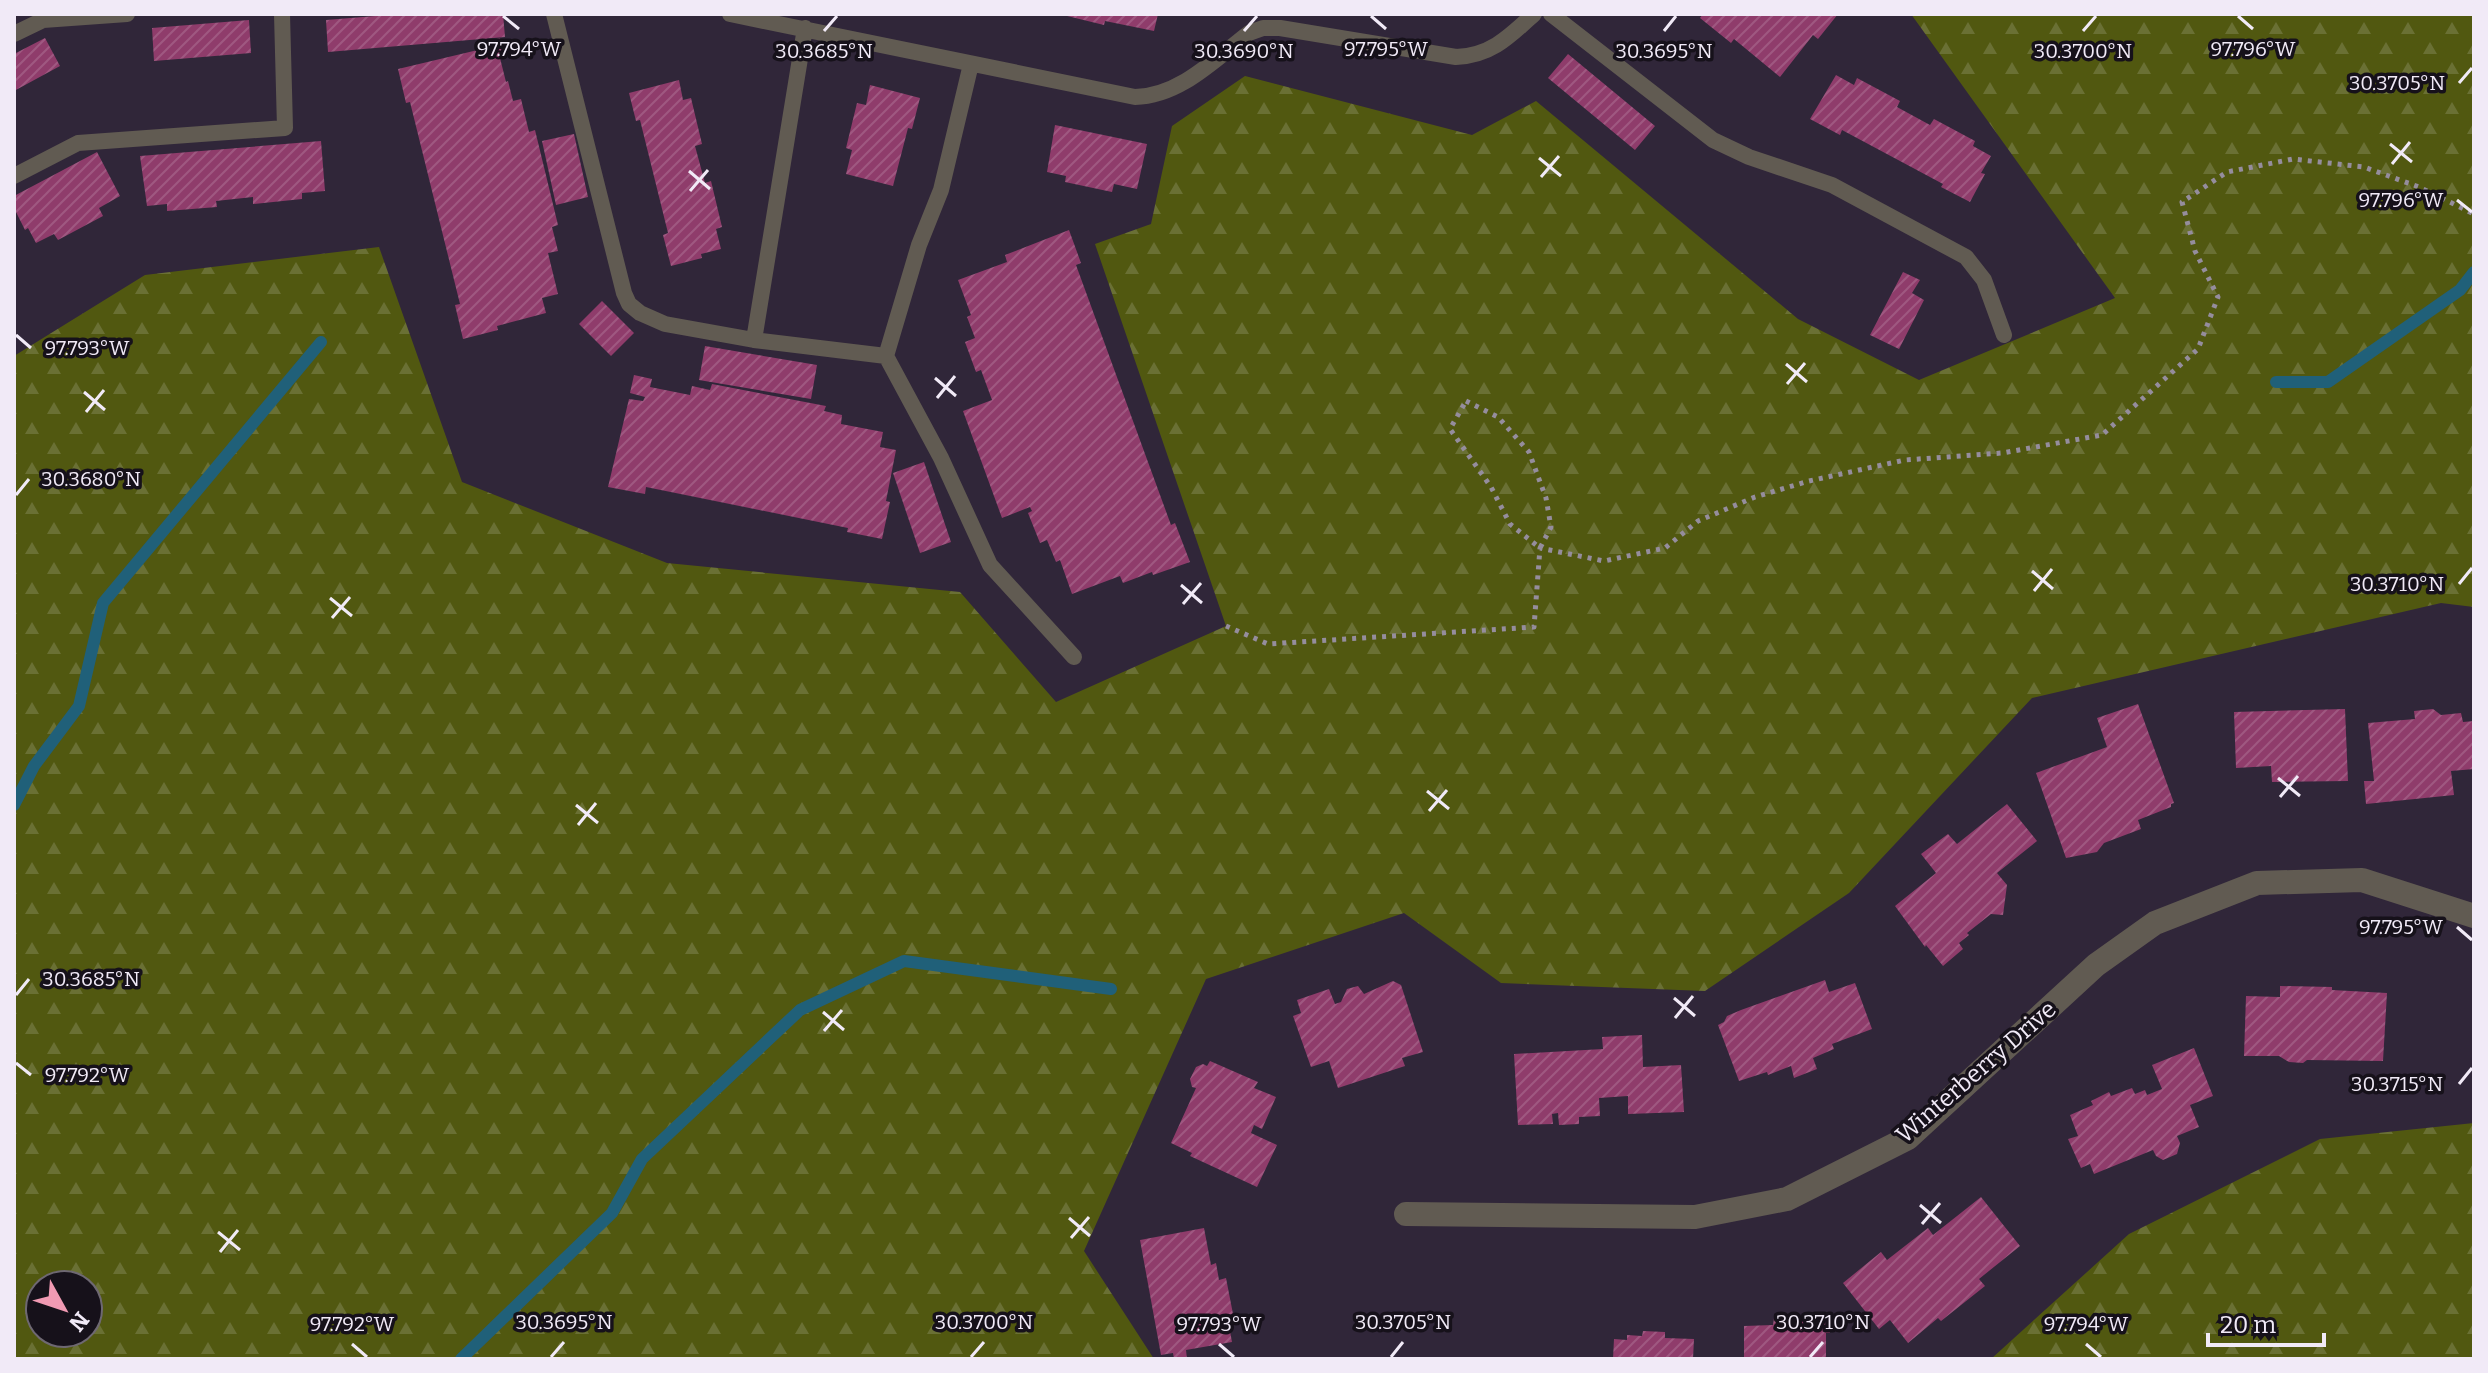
<svg xmlns="http://www.w3.org/2000/svg" width="2488" height="1373" viewBox="0 0 2488 1373" font-family="Bitter,serif">
  <defs>
    <pattern id="forest-firs" width="22" height="20" patternUnits="userSpaceOnUse" patternTransform="scale(2)"><rect width="22" height="20" fill="#515810"/><path d="M5 1l3.5 6h-7zM16 11l3.5 6h-7z" fill="#6a7034"/></pattern>
    <pattern id="building-hatch" width="6" height="6" patternUnits="userSpaceOnUse" patternTransform="scale(2)"><rect width="6" height="6" fill="#8f3c6b"/><path d="M-1 1l2-2M0 6l6-6M5 7l2-2" fill="none" stroke="#9f5881"/></pattern>
  </defs>
  <rect width="100%" height="100%" fill="#302639"/>
  <path fill="url(#forest-firs)" fill-rule="evenodd" d="M1911,14H2474V607L2441,603L2032,698L1849,893L1705,991L1501,983L1404,913L1206,979L1084,1251L1154,1359H14V356L145,275L379,247L462,482L667,563L960,592L1056,702L1226,626L1095,244L1151,224L1172,126L1245,76L1472,135L1536,101L1798,319L1919,380L2115,298ZM40,1285H88V1333H40Z
    M2474,1123V1359H1991L2129,1234L2320,1139Z"/>
  <g fill="none" stroke-linecap="round" stroke-linejoin="round">
    <path stroke="#206079" stroke-width="12" d="M2276,382H2328L2460,290L2474,272
      M14,805L34,766L79,706L103,603L321,342
      M461,1359L612,1213L642,1159L800,1010L904,961L1111,989"/>
  </g>
  <path fill="url(#building-hatch)" d="M400,14H503L505,37L328,52L326,20Z
    M1059,14H1158L1154,31L1105,21L1104,25Z
    M1703,14H1838L1818,39L1813,35L1780,77L1734,39L1731,43L1700,18Z
    M249,20L251,53L154,61L152,28Z
    M45,38L60,66L14,91V54Z
    M500,38L504,56L500,58L506,82L508,81L513,101L521,99L529,132L535,130L558,225L552,227L558,251L548,253L558,294L542,298L546,313L497,326L498,330L463,339L455,305L460,304L410,102L406,103L398,69L482,49L481,43Z
    M1568,54L1655,126L1635,150L1548,78Z
    M1836,75L1854,85L1857,78L1900,101L1897,107L1930,125L1934,119L1975,141L1973,146L1991,156L1981,173L1985,174L1970,202L1941,187L1943,184L1842,130L1840,135L1810,119Z
    M679,80L683,100L691,98L702,144L695,146L705,183L711,181L722,227L716,229L721,249L701,254L702,258L671,266L663,235L668,233L640,120L636,121L629,93Z
    M870,85L920,98L912,129L908,128L893,186L846,174L852,150L846,148L857,103L866,105Z
    M1055,125L1147,144L1137,189L1114,184L1112,192L1065,182L1066,176L1047,172Z
    M574,134L588,197L556,205L542,141Z
    M321,141L325,191L302,193V199L253,204V197L216,201L217,207L167,211V204L147,206L140,156Z
    M97,152L120,196L99,208L103,216L58,240L54,234L36,243L28,228L25,230L14,208V196Z
    M1069,230L1081,263L1076,265L1171,525L1175,523L1190,562L1153,575L1152,572L1123,583L1120,576L1072,594L1060,560L1056,562L1047,540L1040,543L1028,513L1032,511L1030,507L1002,518L963,411L992,400L981,370L976,372L965,342L975,338L967,317L971,315L958,280L1007,262L1005,255Z
    M1903,272L1920,280L1912,293L1924,300L1899,349L1870,335Z
    M602,301L634,333L611,356L579,324Z
    M705,346L817,365L811,399L699,380Z
    M634,375L652,379L650,387L690,395L692,386L710,390L712,384L826,406L824,411L842,415L841,424L883,432L880,447L896,450L886,501L890,502L882,539L847,532L848,528L646,487L645,494L608,487L629,399L643,401L645,397L630,393Z
    M924,462L951,542L920,553L893,473Z
    M2138,704L2174,803L2171,804V807L2138,820L2141,829L2104,843L2097,852L2066,858L2036,773L2107,747L2097,718Z
    M2345,709L2348,781L2272,782L2271,766L2236,768L2234,712Z
    M2433,709L2441,715L2461,713L2463,722L2474,721V769L2451,771L2454,795L2366,804L2364,781H2374L2368,723L2415,719L2414,711Z
    M2007,804L2037,841L1997,873L2007,885L2003,915L1991,914L1967,933L1969,935L1959,943L1963,949L1943,966L1926,945L1925,947L1895,906L1936,873L1921,854L1948,834L1957,844Z
    M1825,980L1829,992L1855,983L1872,1029L1832,1044L1834,1049L1813,1058L1817,1069L1794,1078L1791,1066L1768,1075L1767,1072L1739,1081L1718,1025L1724,1022L1727,1016L1741,1010Z
    M1393,981L1401,985L1423,1052L1402,1058L1405,1066L1338,1088L1329,1061L1311,1067L1293,1016L1301,1013L1297,1000L1329,989L1335,1004L1341,1002L1347,989L1358,986L1364,994Z
    M2280,986L2332,987V990L2387,993L2383,1061L2307,1060L2303,1063L2289,1062L2279,1056H2244L2246,996L2280,997Z
    M1642,1035L1643,1067L1681,1065L1684,1112L1628,1114V1096L1599,1098L1600,1116L1579,1117V1124L1559,1125L1558,1113L1552,1114L1553,1124L1518,1125L1514,1054L1603,1049L1602,1037Z
    M2194,1048L2213,1096L2190,1105L2199,1127L2177,1136L2180,1143L2177,1154L2163,1160L2156,1156L2153,1150L2094,1174L2090,1164L2081,1168L2068,1139L2078,1136L2070,1115L2093,1105L2091,1101L2109,1092L2111,1096L2132,1088L2135,1094L2145,1090L2147,1095L2162,1089L2152,1065Z
    M1210,1061L1258,1082L1254,1088L1276,1097L1262,1129L1254,1125L1251,1133L1277,1145L1257,1187L1190,1156L1192,1153L1171,1143L1196,1088L1192,1087L1190,1079L1196,1067L1203,1064L1207,1066Z
    M1981,1197L2020,1246L1979,1279L1985,1286L1941,1321L1938,1318L1908,1343L1890,1320L1879,1329L1843,1283L1881,1252L1887,1260L1928,1228L1933,1235Z
    M1204,1228L1211,1265L1216,1263L1219,1280L1226,1278L1233,1314L1227,1315L1232,1342L1186,1350L1187,1359H1174L1173,1353L1161,1355L1140,1240Z
    M1774,1318L1829,1320L1830,1333H1826V1359H1744V1326L1773,1325Z
    M1643,1331L1665,1332V1338L1694,1339L1693,1359H1613L1614,1339L1627,1340V1335L1642,1336Z"/>
  <g fill="none" stroke-linecap="round" stroke-linejoin="round">
    <path stroke="#958d9d" stroke-width="5" stroke-dasharray="4 6" stroke-linecap="butt" d="M1466,401L1498,417L1529,452L1546,498L1551,527L1540,548L1510,524L1491,487L1450,429Z
      M1226,626L1268,644L1534,627L1540,548L1604,561L1665,548L1698,521L1755,497L1809,481L1905,460L2002,453L2102,435L2198,349L2218,297L2195,251L2182,202L2227,172L2293,159L2364,167L2419,187L2474,214"/>
    <path stroke="#615b52" stroke-width="16" d="M554,14L624,293L629,304L640,313L665,324L754,340L886,356L919,245L941,190L971,64
      M730,14L1135,97C1180,96 1215,59 1249,33L1263,28H1280L1456,57C1491,56 1510,36 1534,14
      M1551,14L1713,140L1749,157L1832,185L1966,257L1984,280L2004,335
      M14,34L43,20L127,14
      M14,176L78,143L285,128L282,14
      M754,340L805,28
      M886,356L941,458L990,565L1074,657"/>
    <path stroke="#615b52" stroke-width="24" d="M1406,1214L1695,1217L1787,1199L1908,1138L2096,965L2155,923L2257,883L2362,880L2474,916"/>
  </g>
  <path fill="none" stroke="#f1eaf7" stroke-width="3" d="M503,16L519,29M1371,16L1386,29M2238,16L2253,29M824,31L837,16M1244,31L1257,16M1664,31L1676,16M2083,31L2096,16M2459,83L2472,68M2390,144L2412,162M1539,158L1561,176M2392,164L2410,142M689,171L710,189M1541,177L1559,156M690,191L708,170M2457,200L2472,212M16,335L31,348M1786,364L1807,382M935,378L956,396M1787,384L1805,363M84,392L105,410M937,398L955,376M86,412L104,390M16,495L29,479M2032,571L2053,589M2459,584L2472,568M1181,585L1202,603M2034,591L2052,569M330,598L352,616M1183,604L1201,583M332,618L350,597M2278,778L2300,796M1427,791L1449,809M2280,797L2298,776M576,805L598,823M1429,811L1447,790M578,825L596,803M2457,927L2472,940M16,995L29,979M1674,998L1695,1016M823,1012L844,1030M1675,1018L1693,996M824,1031L842,1010M16,1063L31,1075M2459,1084L2472,1068M1920,1205L1941,1223M1069,1218L1090,1236M1922,1224L1940,1203M218,1232L240,1250M1071,1238L1089,1217M220,1252L238,1230M352,1344L367,1357M1219,1344L1234,1357M2086,1344L2101,1357M551,1357L564,1342M971,1357L984,1342M1391,1357L1403,1342M1810,1357L1823,1342"/>
  <g text-anchor="middle" stroke-width="7" stroke-linejoin="round" paint-order="stroke">
    <g font-size="24" fill="#f1eaf7" stroke="#16111a">
      <text transform="translate(1976 1072) rotate(-41)" y="8">Winterberry Drive</text>
    </g>
  </g>
  <g font-size="20" text-anchor="middle" fill="#f1eaf7" stroke="#16111a" stroke-width="7" stroke-linejoin="round" paint-order="stroke">
    <text x="519" y="56">97.794°W</text>
    <text x="1386" y="56">97.795°W</text>
    <text x="2253" y="56">97.796°W</text>
    <text x="824" y="58">30.3685°N</text>
    <text x="1244" y="58">30.3690°N</text>
    <text x="1664" y="58">30.3695°N</text>
    <text x="2083" y="58">30.3700°N</text>
    <text x="2397" y="90">30.3705°N</text>
    <text x="2401" y="207">97.796°W</text>
    <text x="87" y="355">97.793°W</text>
    <text x="91" y="486">30.3680°N</text>
    <text x="2397" y="591">30.3710°N</text>
    <text x="2401" y="934">97.795°W</text>
    <text x="91" y="986">30.3685°N</text>
    <text x="87" y="1082">97.792°W</text>
    <text x="2397" y="1091">30.3715°N</text>
    <text x="564" y="1329">30.3695°N</text>
    <text x="984" y="1329">30.3700°N</text>
    <text x="1403" y="1329">30.3705°N</text>
    <text x="1823" y="1329">30.3710°N</text>
    <text x="352" y="1331">97.792°W</text>
    <text x="1219" y="1331">97.793°W</text>
    <text x="2086" y="1331">97.794°W</text>
  </g>
  <rect width="2488" height="1373" fill="none" stroke="#f1eaf7" stroke-width="32"/>
  <g transform="translate(64 1309) rotate(130)"><circle r="38" fill="#16111a" stroke="#6e6872" stroke-width="2"/>
  <path d="M0-6L14 30L0 20L-14 30Z" fill="#f19ab3"/>
  <text y="-12" font-size="22" font-weight="bold" text-anchor="middle" fill="#f1eaf7">N</text>
  </g>
  <path d="M2208 1333v12h116v-12" fill="none" stroke="#f1eaf7" stroke-width="4"/>
  <text x="2220" y="1333" font-size="24" fill="#f1eaf7" stroke="#16111a" stroke-width="6" paint-order="stroke">20 m</text>
</svg>
